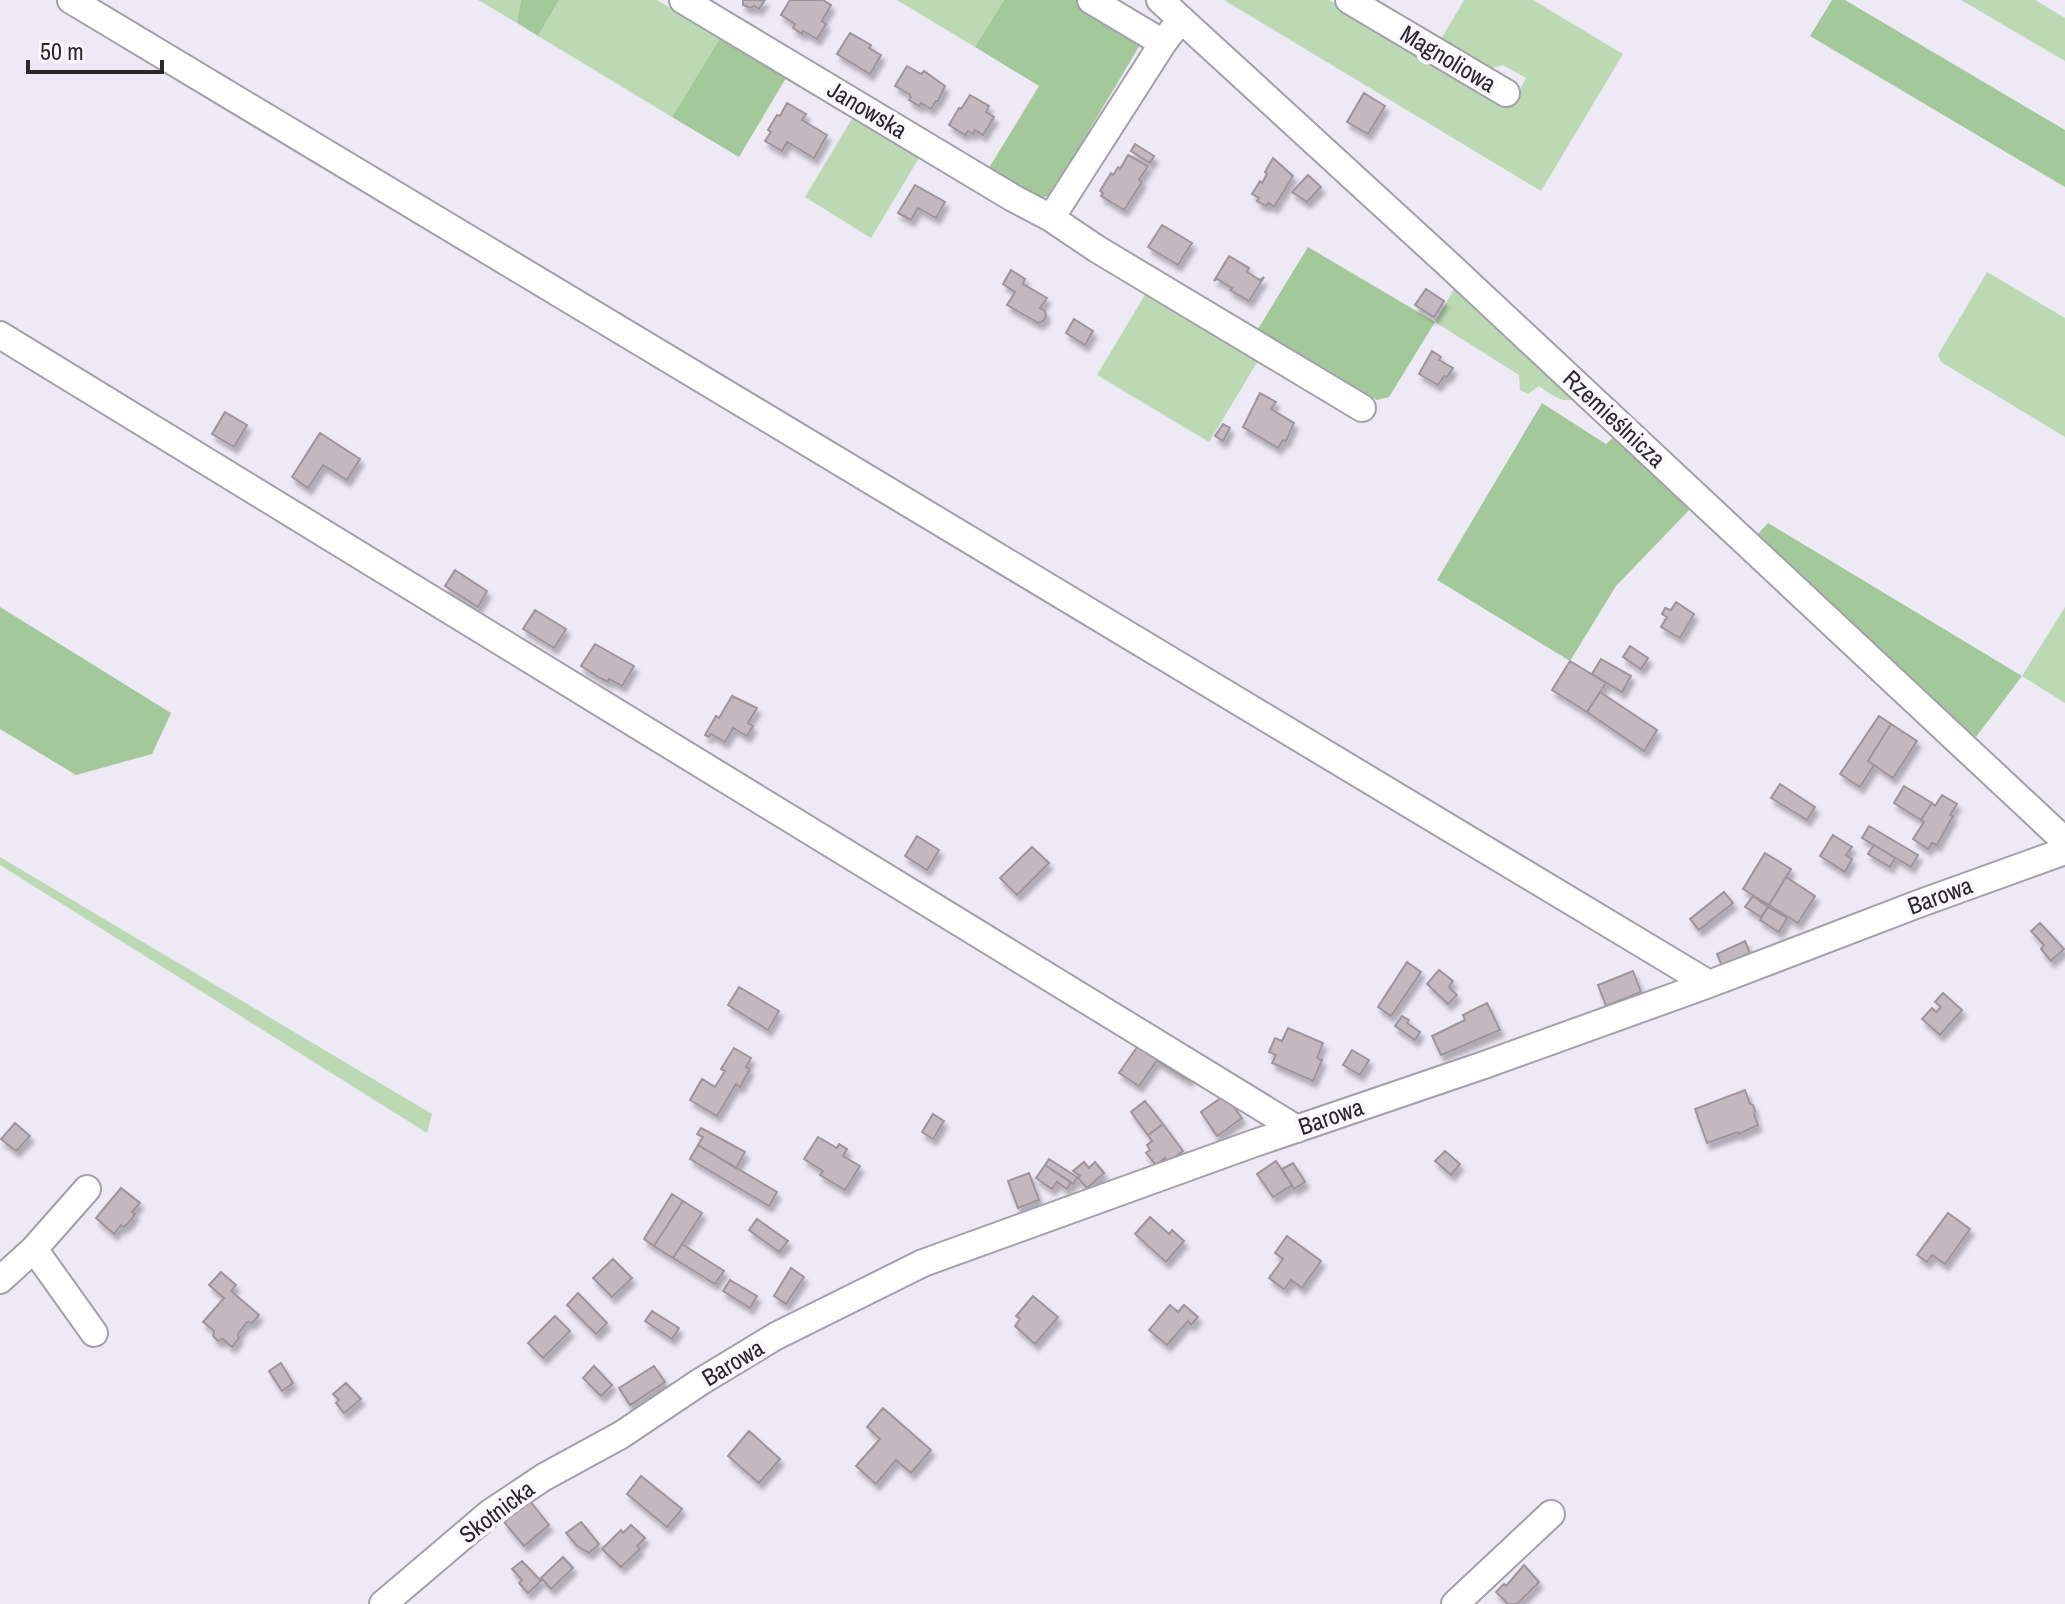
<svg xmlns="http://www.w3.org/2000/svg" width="2065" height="1604" viewBox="0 0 2065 1604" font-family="'Archivo Narrow',sans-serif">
  <defs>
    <filter id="shadow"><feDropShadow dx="3.5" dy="6" stdDeviation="2" flood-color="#0004"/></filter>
  </defs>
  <rect width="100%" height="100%" fill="#ede9f5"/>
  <path fill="#bbdab4" d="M478,0H521L517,23Z
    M559,0H657L720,38L672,117L538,36Z
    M897,0H1004L975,47Z
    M1224,0H1329L1510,107L1526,78L1503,65L1488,69L1440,41L1464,0H1533L1623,54L1541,191Z
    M1961,0H2035L2065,18V61Z
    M853,117L919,158L871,238L805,197Z
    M1987,272L2065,318V437L1941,362L1938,355Z
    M1454,289L1574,399C1562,404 1549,393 1539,386L1528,394L1520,390L1519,375L1435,322Z
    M1146,293L1258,361L1209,442L1097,375Z
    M2065,607V703L2022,676Z
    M0,857L432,1114L427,1133L0,865Z"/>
  <path fill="#a3c99b" d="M521,0H559L538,36L517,23Z
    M1004,0H1079L1137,35L1140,45L1050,196L1039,198L989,168L1039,86L975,47Z
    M1832,0H1845L2065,130V187L1810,36Z
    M720,38L786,78L739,157L672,117Z
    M1308,247L1435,322L1389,397L1377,400L1258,329Z
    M1542,403L1606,444L1615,436L1692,507L1616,586L1570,661L1437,580Z
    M1768,523L2022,676L1976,737L1890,661L1756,536Z
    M0,607L171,713L152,754L76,775L0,729Z"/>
  <path fill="#c4b8bf" stroke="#a0949c" stroke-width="2" filter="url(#shadow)" d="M743,0H765L759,9L754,6L750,8L743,5Z
    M790,0H823L831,5L822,21L826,24L817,39L803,31L802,34L793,28L795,24L781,15Z
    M850,33L871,45L869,48L881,55L870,74L837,54Z
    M907,66L921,74L924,71L945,86L938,101H936L931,109L921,103L919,106L909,100L911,97L909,94L895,86Z
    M1364,93L1385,106L1368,134L1347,122Z
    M970,95L989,106L986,112L994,117L983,135L975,130L973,134L968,131L965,135L949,125L959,108L961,109Z
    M787,103L806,114L802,120L827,135L814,158L787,142L782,151L765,141L771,132L768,130L777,115L780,116Z
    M1135,144L1154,156L1150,163L1131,151Z
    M1128,155L1148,166L1139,180L1142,182L1124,210L1101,196L1103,193L1100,191L1111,173L1113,175L1118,167L1120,169Z
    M1273,158L1293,176L1274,207L1268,203L1266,206L1257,201L1259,198L1252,194L1260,181L1262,183L1267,174L1265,172Z
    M1308,175L1321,187L1307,202L1292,192Z
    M915,185L945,202L936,218L918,208L911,220L898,213Z
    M1162,225L1192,243L1178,265L1148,247Z
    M1229,256L1249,268L1247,272L1260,280L1264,277L1249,301L1230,290L1232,288L1217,279L1214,281Z
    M1011,270L1025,279L1023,284L1047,298L1040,308L1045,311L1046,317L1043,321L1038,323L1007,305L1015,292L1003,284Z
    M1426,289L1444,301L1434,317L1415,305Z
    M1074,319L1093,331L1085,345L1066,333Z
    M1432,351L1441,357L1439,360L1453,368L1447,377L1444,376L1438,385L1419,374Z
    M1260,393L1276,402L1271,409L1294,423L1286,441L1283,440L1278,448L1243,427Z
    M225,412L247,425L234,447L212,434Z
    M1223,424L1230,428L1223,441L1215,436Z
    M320,433L360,459L347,480L323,465L308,488L292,477Z
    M455,570L487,591L478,607L445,586Z
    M1676,602L1694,614L1680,638L1661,627L1667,617L1662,614L1665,608L1671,610Z
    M535,610L566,629L554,648L523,629Z
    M595,644L634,666L622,686L609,679L608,682L600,678L581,666Z
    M1630,646L1648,658L1641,669L1623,657Z
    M1601,659L1631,676L1622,692L1592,674Z
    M1570,661L1606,683L1587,712L1552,690Z
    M1600,692L1657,730L1644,751L1587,712Z
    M732,696L757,708L748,723L753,726L747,736L733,728L725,742L711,734L709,737L705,735L716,716L719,718Z
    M1879,716L1891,724L1868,761L1874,765L1860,787L1840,774Z
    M1891,724L1917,741L1893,778L1868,761Z
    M1780,784L1815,807L1807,820L1771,798Z
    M1904,786L1932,803L1921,820L1894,803Z
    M1942,795L1957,804L1950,815L1953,816L1937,845L1932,843L1928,849L1913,839L1924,822L1921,820L1932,803L1935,806Z
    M1869,826L1918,855L1911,867L1862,838Z
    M1833,835L1852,847L1846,855L1852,859L1845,872L1820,856Z
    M917,836L939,850L927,870L905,856Z
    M1874,845L1895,858L1890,867L1868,854Z
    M1032,847L1049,863L1017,895L1000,878Z
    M1765,853L1791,869L1769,905L1743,889Z
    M1786,877L1815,896L1798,923L1769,905Z
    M1724,892L1733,903L1699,930L1690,919Z
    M1753,896L1768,907L1761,917L1745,907Z
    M1768,907L1787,918L1779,932L1760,920Z
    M2040,923L2064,949L2051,961L2041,949L2044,945L2031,931Z
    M1745,941L1750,953L1722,966L1717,954Z
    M1407,962L1421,972L1391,1016L1378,1007Z
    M1439,970L1453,981L1449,987L1457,995L1448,1004L1427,984Z
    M1633,971L1641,992L1606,1006L1598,985Z
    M739,987L779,1011L768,1030L728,1005Z
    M1943,993L1962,1010L1940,1035L1922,1019L1932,1008L1936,1012L1941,1007L1935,1002Z
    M1487,1003L1500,1030L1441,1055L1432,1036L1465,1020L1463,1015Z
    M1402,1016L1409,1020L1407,1023L1420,1032L1415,1040L1395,1026Z
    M1288,1028L1323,1043L1317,1058L1322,1060L1313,1081L1272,1063L1276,1055L1269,1052L1275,1038L1282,1041Z
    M1142,1040L1162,1053L1139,1086L1119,1073Z
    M734,1048L751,1058L746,1067L750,1069L740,1087L736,1084L717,1116L690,1100L702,1079L715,1087L725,1071L721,1069Z
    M1352,1050L1369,1060L1360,1075L1343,1065Z
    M1162,1053L1194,1072L1188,1080L1157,1061Z
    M1745,1090L1750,1104L1753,1105L1755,1111L1754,1114L1758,1125L1739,1134L1738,1132L1707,1143L1695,1109Z
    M1225,1095L1242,1118L1217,1136L1201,1112Z
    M1145,1101L1163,1124L1148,1135L1131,1112Z
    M933,1114L944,1121L933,1139L922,1132Z
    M15,1123L30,1136L16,1151L1,1139Z
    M1163,1124L1183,1151L1168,1162L1165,1158L1156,1165L1146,1153L1150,1150L1147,1145L1152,1141L1148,1135Z
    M701,1128L745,1152L736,1168L698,1145L703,1137L697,1134Z
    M818,1137L837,1148L839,1144L847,1149L843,1156L860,1166L845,1190L820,1175L823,1171L804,1159Z
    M698,1145L777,1192L769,1206L690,1159Z
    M1445,1151L1460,1164L1451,1175L1435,1161Z
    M1049,1159L1077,1177L1073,1184L1045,1165Z
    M1276,1161L1292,1185L1273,1197L1257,1174Z
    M1084,1162L1089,1168L1095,1162L1104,1173L1087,1188L1078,1178L1080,1176L1073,1171Z
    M1293,1163L1305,1182L1294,1189L1282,1169Z
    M1045,1165L1071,1182L1067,1189L1057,1182L1052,1189L1036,1178Z
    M1029,1173L1039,1200L1018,1208L1008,1181Z
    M121,1188L140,1203L132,1212L135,1214L130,1221L124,1227L121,1225L114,1234L96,1218Z
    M672,1194L683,1201L654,1246L644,1239Z
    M683,1201L702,1213L673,1258L654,1246Z
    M1948,1213L1970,1229L1945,1264L1932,1255L1927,1262L1917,1255Z
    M1150,1217L1169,1234L1172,1230L1184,1241L1166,1262L1135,1234Z
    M757,1219L788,1241L779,1252L749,1230Z
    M1287,1236L1321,1261L1302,1288L1291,1280L1284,1289L1269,1278L1283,1259L1275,1253Z
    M682,1244L724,1271L715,1284L673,1258Z
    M613,1259L632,1278L612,1297L593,1278Z
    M791,1268L804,1277L786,1304L774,1296Z
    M221,1272L236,1285L231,1291L259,1315L252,1323L247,1322L238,1334L239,1338L232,1347L223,1339L218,1341L213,1336L214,1331L203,1322L224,1298L209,1285Z
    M730,1280L757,1296L750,1308L723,1291Z
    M578,1293L607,1323L596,1334L567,1305Z
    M1033,1296L1058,1317L1035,1344L1015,1326L1020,1319L1016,1316Z
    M1170,1305L1178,1312L1184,1305L1198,1317L1191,1325L1188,1321L1167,1345L1149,1330Z
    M652,1311L679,1328L672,1339L645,1321Z
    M555,1316L570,1331L543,1358L528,1343Z
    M281,1363L293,1383L282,1391L269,1371Z
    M594,1366L612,1385L601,1396L583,1378Z
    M654,1366L665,1382L630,1405L619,1388Z
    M346,1383L361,1399L344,1413L336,1403L339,1400L333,1394Z
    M883,1408L931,1450L911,1473L896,1460L876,1484L856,1466L880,1439L867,1427Z
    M749,1431L780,1459L759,1483L728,1456Z
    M641,1476L682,1509L667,1527L627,1494Z
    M530,1501L549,1525L524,1546L504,1522Z
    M581,1522L599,1544L589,1553L577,1546L566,1533Z
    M631,1525L645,1538L637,1546L640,1549L621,1567L602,1549L621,1530L623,1533Z
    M563,1557L573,1568L551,1589L541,1578Z
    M522,1561L541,1581L528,1593L519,1583L522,1580L512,1569Z
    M1524,1565L1539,1582L1517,1604H1508L1496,1592L1504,1584L1506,1586Z"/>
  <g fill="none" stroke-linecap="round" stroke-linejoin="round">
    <g stroke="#a39fab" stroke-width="30">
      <path id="minor" d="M71,0L1709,984
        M683,0L1013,198L1051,218L1097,249L1362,408
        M1091,0L1163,43
        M1160,0L1448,264L2065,841
        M1349,0L1506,93
        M1051,218L1163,43L1181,19
        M0,335L1297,1129
        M34,1249L94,1333
        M0,1280L34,1249L87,1189
        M383,1604L490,1513L544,1477L621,1435L700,1382L776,1336L923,1263L1252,1144L1484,1065L1709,984L1918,904L2065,851
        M1455,1604L1551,1514"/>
    </g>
    <use href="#minor" stroke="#fff" stroke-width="26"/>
  </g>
  <g text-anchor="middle" stroke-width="8" stroke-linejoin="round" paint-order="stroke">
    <g font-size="24" fill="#2a282d" stroke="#faf7ff">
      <text transform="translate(1448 59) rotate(31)" y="8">Magnoliowa</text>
      <text transform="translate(867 110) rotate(31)" y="8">Janowska</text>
      <text transform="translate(1614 419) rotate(43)" y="8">Rzemieślnicza</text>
      <text transform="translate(1940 896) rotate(-20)" y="8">Barowa</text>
      <text transform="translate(1331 1117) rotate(-19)" y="8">Barowa</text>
      <text transform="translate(733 1363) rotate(-31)" y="8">Barowa</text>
      <text transform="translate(497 1512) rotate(-37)" y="8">Skotnicka</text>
    </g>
  </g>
  <path d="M28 60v12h134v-12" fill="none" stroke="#2a282d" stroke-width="4"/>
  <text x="40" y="60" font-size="24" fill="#2a282d" stroke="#faf7ff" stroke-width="6" paint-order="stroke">50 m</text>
</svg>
